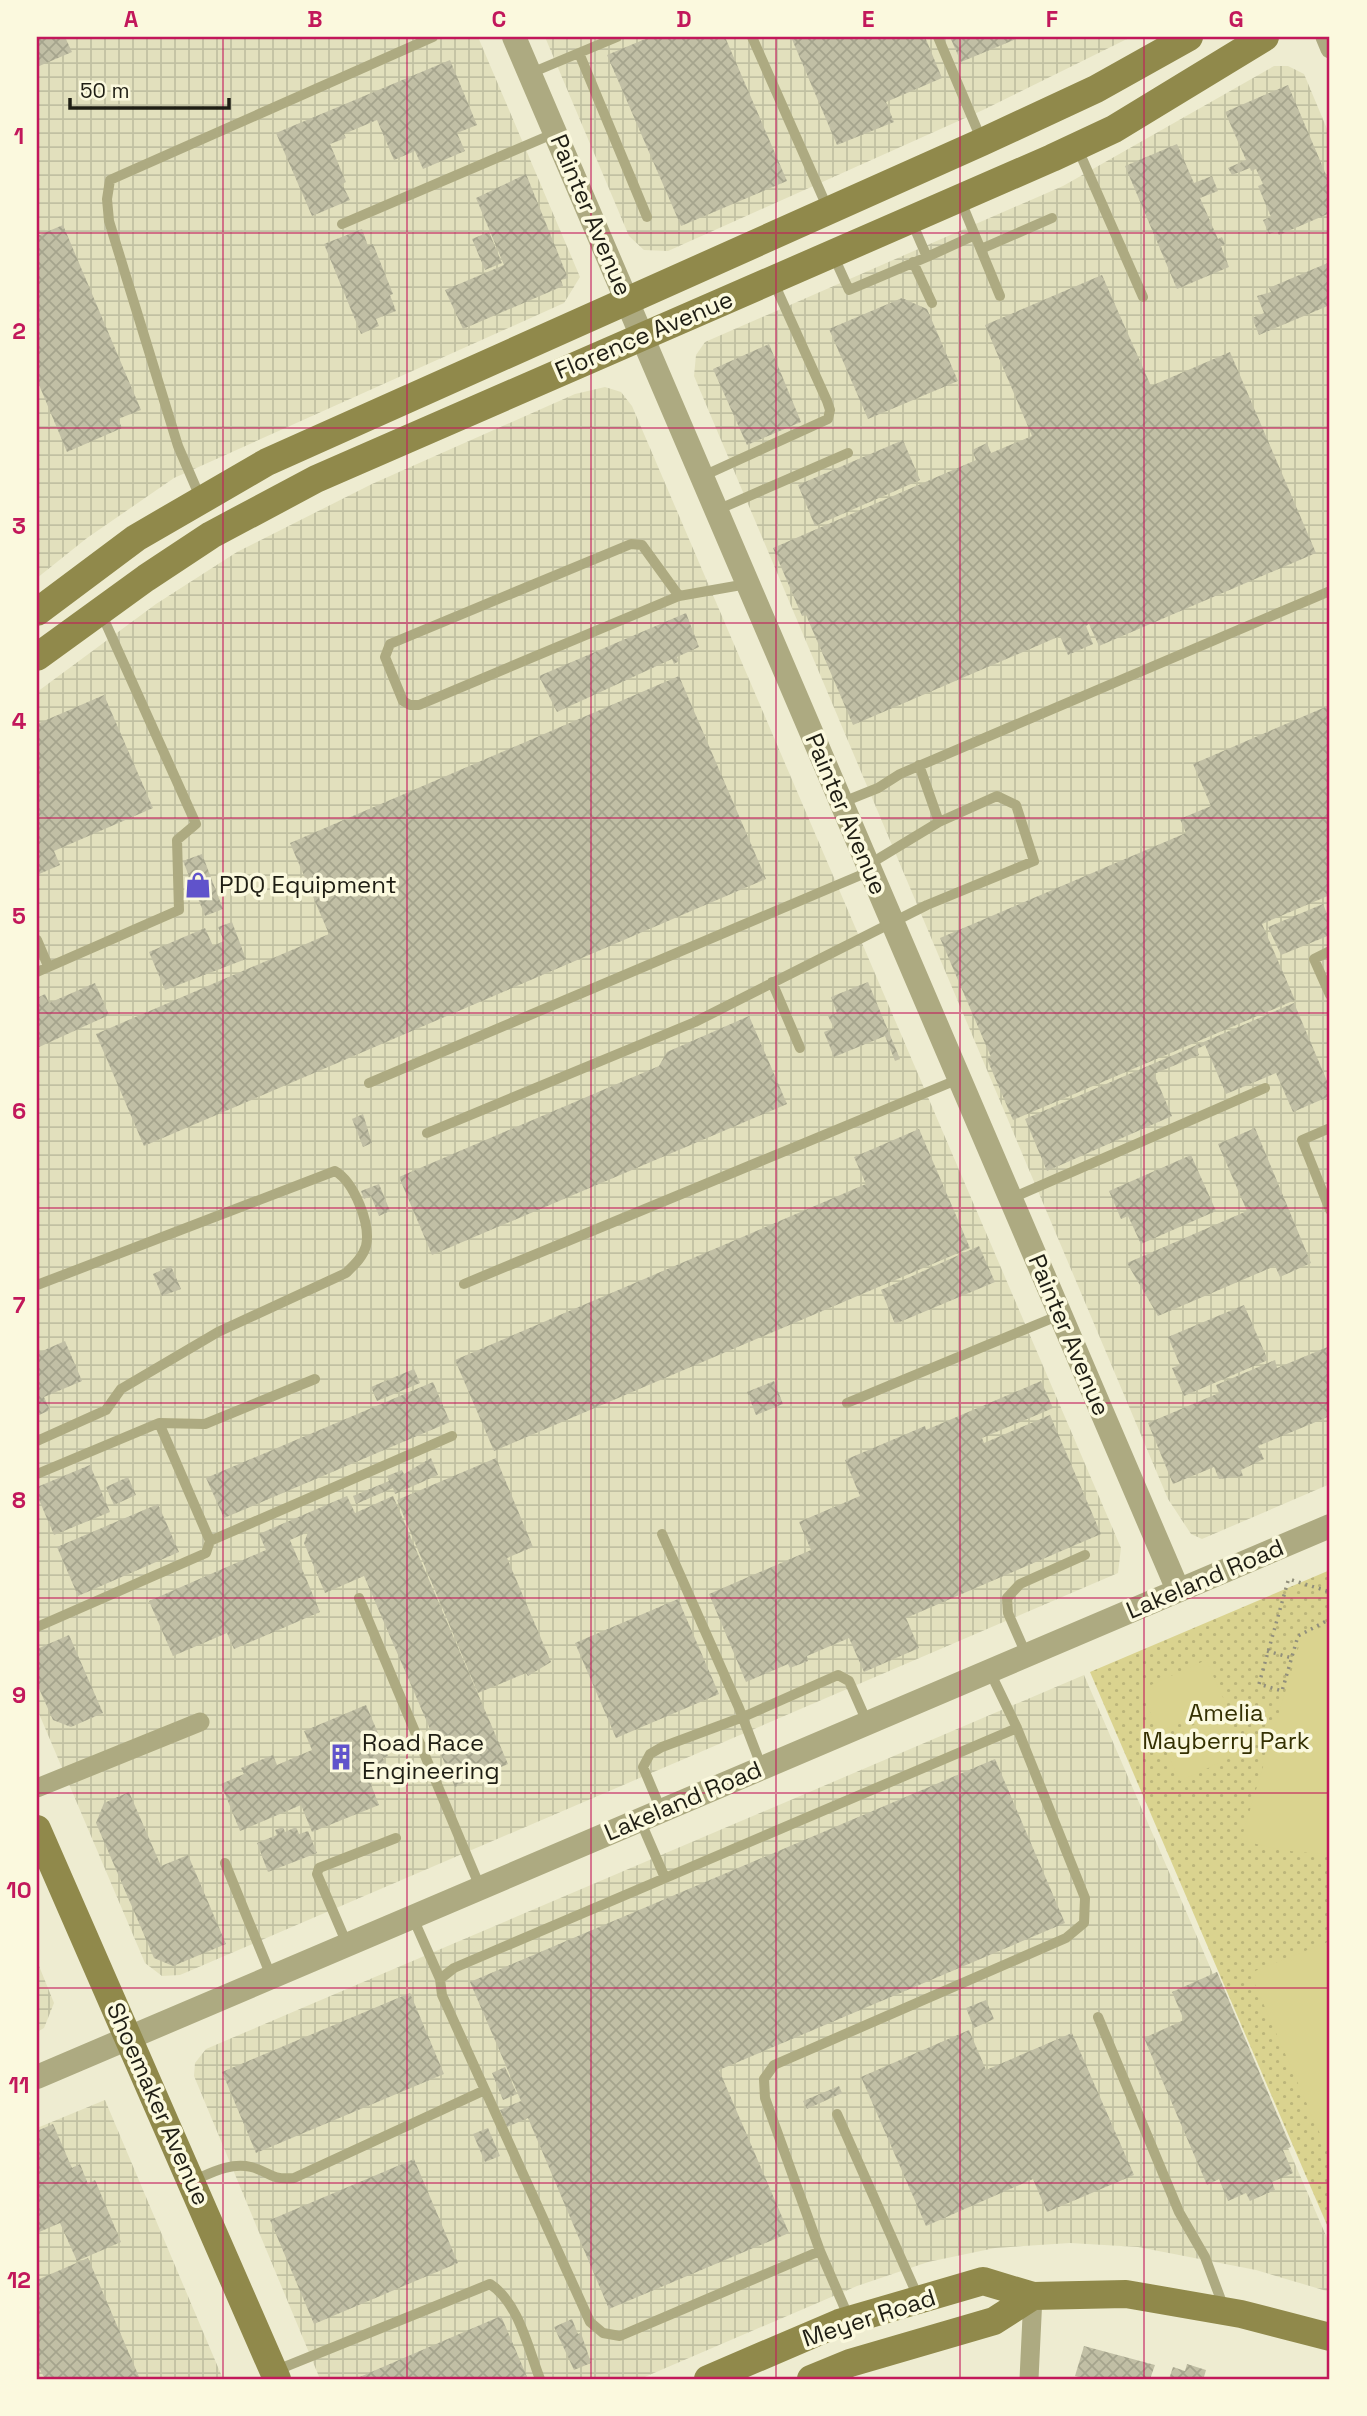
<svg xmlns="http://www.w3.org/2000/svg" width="1367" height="2416" viewBox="0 0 1367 2416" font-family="'Space Grotesk',sans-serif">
  <defs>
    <pattern id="industrial-grid" width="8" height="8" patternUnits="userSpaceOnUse" patternTransform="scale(1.75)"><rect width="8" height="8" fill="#e2e0bd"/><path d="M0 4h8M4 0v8" fill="none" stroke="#c1c0a2"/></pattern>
    <pattern id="grass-dots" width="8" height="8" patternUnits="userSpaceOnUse" patternTransform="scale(1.75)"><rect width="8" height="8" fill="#dad38f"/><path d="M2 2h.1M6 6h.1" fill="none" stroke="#bbb57a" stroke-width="1.8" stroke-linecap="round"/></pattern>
    <pattern id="building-cross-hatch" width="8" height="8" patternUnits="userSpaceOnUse" patternTransform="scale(1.75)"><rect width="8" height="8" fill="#c1bfa5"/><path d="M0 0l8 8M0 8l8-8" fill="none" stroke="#a5a48d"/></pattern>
  </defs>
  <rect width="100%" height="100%" fill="#eeecd1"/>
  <path fill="url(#industrial-grid)" d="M37,37H478L580,277L564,303L174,478L87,538L37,578Z
    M545,37H1131L983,110L668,251L644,250L629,236Z
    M1274,66H1288L1304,74L1330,136V1484L1202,1539L1191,1534L1168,1499L694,376L696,355L705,342L1063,186Z
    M605,387L621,392L632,406L1121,1548L1118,1573L180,1975L162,1976L145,1963L37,1709V692L156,604L237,552L372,484L575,394Z
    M1084,1675L1330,2245V2292L1256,2270L1138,2247L1070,2243L995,2248L928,2262L857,2286L640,2379H320L194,2076L195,2063L206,2049Z
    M37,1961L54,2003L44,2028L37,2032Z
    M105,2100L223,2379H37V2128Z"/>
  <path fill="url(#grass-dots)" d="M1330,1570V2232L1090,1672Z"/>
  <path fill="#dad38f" d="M1330,1623V1855L1280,1850L1241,1840L1302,1636Z
    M1206,1660L1225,1702L1159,1732L1140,1690Z
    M1226,1710L1245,1751L1180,1781L1161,1740Z
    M1330,1941V2157L1250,1973Z"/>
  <path fill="url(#building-cross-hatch)" d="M37,37H65L72,52L37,67Z
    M650,37H725L787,181L681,226L607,55Z
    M791,37H925L942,78L886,102L894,122L837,145Z
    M950,37H1021L961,62Z
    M450,60L477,125L457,133L465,151L423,169L415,151L394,160L377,120L344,134L346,138L330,144L346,182L342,184L350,200L312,216L276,133Z
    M1288,85L1330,184V213L1279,235L1277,231L1269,234L1263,220L1271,217L1258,186L1263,184L1256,169L1251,171L1250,168L1232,175L1228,168L1246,160L1225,112Z
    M1177,144L1194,183L1212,176L1218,191L1200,198L1218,239L1222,237L1225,244L1221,246L1229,267L1177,289L1125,166Z
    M526,174L568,278L561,280L563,286L463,329L445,290L504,265L476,198Z
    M63,225L141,410L118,419L122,428L67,452L37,380V236Z
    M362,229L368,246L373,244L393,294L390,295L396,311L376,319L379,326L361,334L324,244Z
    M489,232L502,263L485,270L472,239Z
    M1330,262V305L1259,335L1252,318L1264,313L1257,296L1271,292L1269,288Z
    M1102,275L1151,386L1230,352L1316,553L1099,646L1089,624L1086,626L1093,644L1068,655L1060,636L853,725L806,615L802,616L773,548L976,460L972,450L987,443L991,453L1032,436L985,325Z
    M902,298L927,309L958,381L868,419L829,329Z
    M769,344L801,422L747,445L713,369Z
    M903,440L920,480L815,526L798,485Z
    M686,613L699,647L677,657L679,661L674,664L672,659L557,712L539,676Z
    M679,676L766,879L144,1146L96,1034L329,934L290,843Z
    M104,695L153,808L54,851L60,865L37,875V724Z
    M1330,705V895L1262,924L1295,1000L1013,1120L987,1059L991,1057L940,938L1186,833L1180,819L1211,806L1193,764Z
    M202,854L223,909L205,916L183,861Z
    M1323,904L1330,921V935L1281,955L1268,927Z
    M232,922L246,959L165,990L149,952L205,928L213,946L224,941L218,927Z
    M868,982L900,1059L895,1061L885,1036L834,1057L824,1032L834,1028L828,1016L837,1013L831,997Z
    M95,983L109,1015L37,1048V998L45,994L49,1003Z
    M1294,1003L1330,1088V1096L1293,1112L1276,1073L1226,1094L1205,1045L1197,1049L1199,1055L1154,1074L1172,1116L1047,1171L1025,1119Z
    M749,1016L787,1104L432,1255L399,1177L659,1066L667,1052Z
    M363,1114L372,1143L363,1147L352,1119Z
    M1255,1128L1311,1263L1280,1277L1275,1266L1158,1316L1127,1263L1247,1211L1218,1144Z
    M919,1129L970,1248L494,1451L455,1360L866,1184L854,1157Z
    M1191,1155L1216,1211L1141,1244L1128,1216L1121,1219L1109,1191Z
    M379,1184L390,1211L379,1216L371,1196L364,1199L361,1191Z
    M979,1246L995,1282L895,1324L881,1290Z
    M171,1266L181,1289L162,1296L153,1274Z
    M1244,1305L1268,1360L1184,1396L1172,1368L1180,1365L1168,1337Z
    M65,1341L82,1381L44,1397L50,1410L37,1416V1343L40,1352Z
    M1330,1346V1416L1258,1446L1264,1459L1241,1470L1243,1476L1219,1479L1214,1467L1173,1484L1148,1423L1219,1393L1216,1385L1275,1360L1277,1368Z
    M414,1369L420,1383L377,1401L371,1387Z
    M774,1381L783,1404L756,1415L747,1392Z
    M1041,1381L1053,1408L982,1438L984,1443L1050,1415L1101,1534L906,1618L919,1648L864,1672L849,1638L807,1656L808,1661L790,1668L788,1664L746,1682L709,1594L811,1550L799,1522L860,1496L845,1460L925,1426L926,1430Z
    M433,1382L450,1422L224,1518L206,1478Z
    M431,1458L438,1475L395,1494L393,1488L356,1504L353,1496L389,1481L387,1476L402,1470L404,1474Z
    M496,1458L533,1547L507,1558L551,1662L528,1676L526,1673L478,1693L397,1500Z
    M90,1465L110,1512L54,1535L37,1495V1487Z
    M128,1477L136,1495L114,1505L106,1487Z
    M347,1496L355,1513L393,1496L508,1764L455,1787L364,1576L325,1593L304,1543L308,1532L290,1540L320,1612L234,1649L227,1633L173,1656L149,1601L266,1550L259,1534Z
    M158,1504L179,1552L78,1596L57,1547Z
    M678,1599L719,1694L616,1738L575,1643Z
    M69,1635L103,1713L71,1727L53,1720L37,1684V1649Z
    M366,1705L378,1733L373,1735L376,1742L381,1739L388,1756L383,1758L388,1768L368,1777L379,1805L312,1832L301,1805L240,1831L221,1784L244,1774L241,1768L273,1755L277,1765L312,1750L304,1731Z
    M995,1759L1065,1923L719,2070L789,2233L609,2309L528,2118L507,2127L500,2110L521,2101L470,1982Z
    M129,1792L161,1866L188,1855L226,1944L173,1966L154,1958L96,1823L104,1803Z
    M283,1827L285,1832L296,1827L299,1834L308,1831L317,1853L268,1872L257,1843L277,1835L275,1830Z
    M1217,1972L1291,2147L1283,2150L1293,2173L1272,2182L1275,2190L1250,2201L1246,2193L1228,2201L1219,2179L1207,2185L1144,2038L1184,2020L1172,1992Z
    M410,1993L444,2074L256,2153L222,2072Z
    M986,2000L994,2019L974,2028L966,2008Z
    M969,2030L986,2070L1072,2033L1134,2175L1047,2212L1033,2179L926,2226L861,2077Z
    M505,2067L517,2094L503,2100L492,2073Z
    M839,2086L842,2093L807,2109L803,2101Z
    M53,2124L72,2168L80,2164L88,2184L95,2180L121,2242L77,2261L60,2223L37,2233V2131Z
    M488,2128L500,2156L485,2162L473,2134Z
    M414,2159L458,2263L314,2324L270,2220Z
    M88,2258L119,2330L140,2379H45L37,2364V2280Z
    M501,2316L528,2379H355Z
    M572,2319L578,2334L581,2333L591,2363L574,2370L554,2327Z
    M1084,2346L1155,2365L1150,2379H1087L1075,2376Z
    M1187,2364L1206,2370L1204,2377L1210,2379H1169L1173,2367L1185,2371Z"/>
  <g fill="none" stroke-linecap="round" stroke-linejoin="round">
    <path stroke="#918f7c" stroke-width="3.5" stroke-dasharray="2 5" stroke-linecap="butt" d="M1292,1580L1330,1592
      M1288,1581L1259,1684L1282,1691L1298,1636L1330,1619
      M1267,1651L1292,1658"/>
    <path stroke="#adaa81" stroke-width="10" d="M752,37L828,209
      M938,37L982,141
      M579,53L647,217
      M531,73L617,37
      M1077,147L1143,297
      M960,199L1000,296
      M342,224L555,133
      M981,249L1052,218
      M834,257L849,290L927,257L911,220
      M927,257L975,235
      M913,262L932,303
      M703,476L828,419L830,410L827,401L774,283
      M200,497L178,446L109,221L107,199L110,180L433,37
      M717,510L848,453
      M679,596L642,545L631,544L390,644L385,657L403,701L410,705H419L679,596L747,584
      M843,802L878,788L900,774L1330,591
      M868,865L939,822L919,765
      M37,940L48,966
      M1330,951L1314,959L1330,995
      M37,972L179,910L177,840L196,824L102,615
      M772,982L800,1048
      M369,1083L868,872
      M1330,1128L1302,1140L1330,1210
      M427,1133L695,1022L927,905L1034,861L1016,805L997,796L939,822
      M1012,1198L1265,1088
      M464,1284L959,1079
      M37,1285L335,1171C354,1182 371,1224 366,1246C363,1257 354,1265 346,1273L218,1332L121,1389L106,1410L37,1441
      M847,1403L1060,1315
      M37,1474L159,1423L205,1424L315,1379
      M662,1534L739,1708L762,1768
      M210,1541L452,1436
      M359,1598L480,1887
      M37,1627L206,1553L210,1541L159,1423
      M1026,1654L1008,1613L1007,1598L1020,1584L1085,1555
      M990,1672L1017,1728
      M661,1810L643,1767L650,1754L662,1747L743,1717L838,1675L849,1681L867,1722
      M640,1820L665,1878
      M225,1863L271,1976
      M413,1918L440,1979
      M347,1944L317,1874L319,1868L396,1838
      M1098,2017L1179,2212L1205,2257L1224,2308
      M837,2114L919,2299
      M192,2181C211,2173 230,2162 251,2167C271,2172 268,2180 294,2178L485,2090L442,1995L440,1979L454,1968L1017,1728L1085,1898L1084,1923L1066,1938L774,2065L764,2079L765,2098L820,2251L620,2336L603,2333L590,2322L485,2090
      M820,2251L849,2318
      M277,2370L490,2284C519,2303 528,2348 540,2379"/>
    <path stroke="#adaa81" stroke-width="19" d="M1325,37L1330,49
      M37,1788L200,1722
      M1029,2379L1033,2296"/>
    <path stroke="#adaa81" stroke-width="24" d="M514,37L1178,1590
      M37,2077L1330,1526"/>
    <path stroke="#90894b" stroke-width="28" d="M37,612L136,538L267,462L982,142L1096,89L1189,37
      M37,657L146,578L211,535L316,479L1052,158L1114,129L1265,37
      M37,1829L277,2379
      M708,2379L839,2323L983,2281L1033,2296L1126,2294L1241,2314L1330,2337
      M811,2379L850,2363L994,2321L1033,2296"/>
  </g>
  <path fill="none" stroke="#c2185b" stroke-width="2" stroke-opacity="0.55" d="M223,37V2379M407,37V2379M591,37V2379M776,37V2379M960,37V2379M1144,37V2379M37,233H1330M37,428H1330M37,623H1330M37,818H1330M37,1013H1330M37,1208H1330M37,1403H1330M37,1598H1330M37,1793H1330M37,1988H1330M37,2183H1330"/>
  <defs>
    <g id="shop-bare" transform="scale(2.1)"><path d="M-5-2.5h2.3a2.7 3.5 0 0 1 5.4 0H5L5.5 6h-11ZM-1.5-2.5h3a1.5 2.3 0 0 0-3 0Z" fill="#6053cb" stroke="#fbf9de" stroke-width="2.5" paint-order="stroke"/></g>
    <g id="building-bare" transform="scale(2.1)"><path d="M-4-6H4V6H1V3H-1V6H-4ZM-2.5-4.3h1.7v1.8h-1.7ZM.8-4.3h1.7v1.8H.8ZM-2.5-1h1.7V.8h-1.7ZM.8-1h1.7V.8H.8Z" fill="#6053cb" stroke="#fbf9de" stroke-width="2.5" paint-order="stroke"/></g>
  </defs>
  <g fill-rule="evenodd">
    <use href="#shop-bare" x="198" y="885"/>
    <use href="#building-bare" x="341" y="1757"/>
  </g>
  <g text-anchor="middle" stroke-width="7" stroke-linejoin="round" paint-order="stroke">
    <g font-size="24" fill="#1f1e14" stroke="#fbf9de">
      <text transform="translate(591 215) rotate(67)" y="8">Painter Avenue</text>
      <text transform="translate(644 335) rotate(-23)" y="8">Florence Avenue</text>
      <text transform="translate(846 814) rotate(67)" y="8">Painter Avenue</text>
      <text transform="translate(1069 1335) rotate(67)" y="8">Painter Avenue</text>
      <text transform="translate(1205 1579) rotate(-23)" y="8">Lakeland Road</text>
      <text transform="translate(683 1801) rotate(-23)" y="8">Lakeland Road</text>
      <text transform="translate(158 2104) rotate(66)" y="8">Shoemaker Avenue</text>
      <text transform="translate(869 2318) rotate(-18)" y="8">Meyer Road</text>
    </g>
    <g font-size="24" fill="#1f1e14" stroke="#fbf9de" text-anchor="start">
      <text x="219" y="893">PDQ Equipment</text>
      <text x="362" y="1751">Road Race<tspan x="362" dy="28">Engineering</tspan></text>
    </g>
    <g font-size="24" fill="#343002" stroke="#fbf9de">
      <text x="1226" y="1721">Amelia<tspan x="1226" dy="28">Mayberry Park</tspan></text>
    </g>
  </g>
  <rect width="1367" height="2416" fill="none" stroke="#fbf9de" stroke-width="77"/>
  <path d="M70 98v10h159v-10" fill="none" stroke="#1f1e14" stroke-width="3.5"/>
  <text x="80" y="98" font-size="21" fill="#1f1e14" stroke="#fbf9de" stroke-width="5" paint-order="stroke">50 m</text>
  <rect x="38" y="38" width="1290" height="2340" fill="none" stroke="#c2185b" stroke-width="2.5"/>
  <g font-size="23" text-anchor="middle" font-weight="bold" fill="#c2185b">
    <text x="131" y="27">A</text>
    <text x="315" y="27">B</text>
    <text x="499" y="27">C</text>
    <text x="684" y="27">D</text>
    <text x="868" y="27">E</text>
    <text x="1052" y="27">F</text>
    <text x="1236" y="27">G</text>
    <text x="19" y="144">1</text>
    <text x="19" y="339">2</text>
    <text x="19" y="534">3</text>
    <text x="19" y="729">4</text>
    <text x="19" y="924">5</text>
    <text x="19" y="1119">6</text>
    <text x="19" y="1313">7</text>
    <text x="19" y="1508">8</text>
    <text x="19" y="1703">9</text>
    <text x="19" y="1898">10</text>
    <text x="19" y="2093">11</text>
    <text x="19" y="2288">12</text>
  </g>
</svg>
